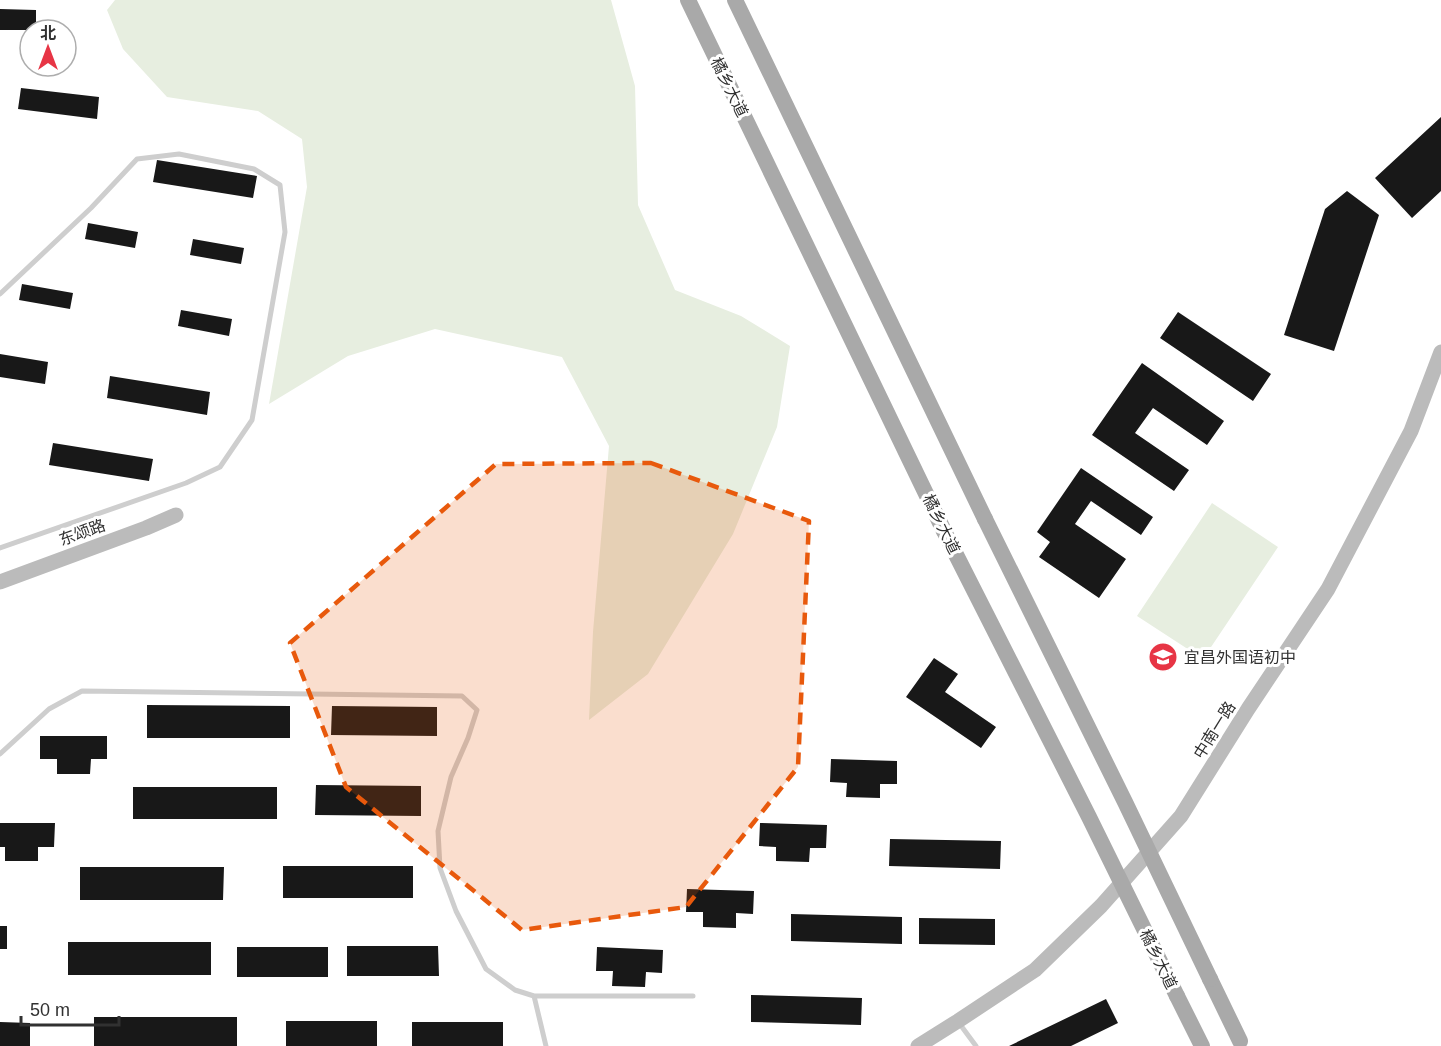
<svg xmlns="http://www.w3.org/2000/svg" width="1441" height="1046" viewBox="0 0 1441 1046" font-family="Helvetica,'Noto Sans SC',sans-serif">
  <rect width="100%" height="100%" fill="#fff"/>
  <path fill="#e7eee0" d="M115,0H611L635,86L638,205L675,290L741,316L790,346L777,427L733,534L648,674L589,720L593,632L609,446L562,357L435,329L348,356L269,404L307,187L302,139L258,111L167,97L123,49L107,10Z
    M1212,503L1278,547L1203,659L1137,616Z"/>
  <path fill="#181818" d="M0,9L36,10V30H0Z
    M21,88L99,97L97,119L18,109Z
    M1441,117V191L1412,218L1375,178Z
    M157,160L257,176L253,198L153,182Z
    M1347,191L1379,215L1334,351L1284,335L1325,209Z
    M88,223L138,232L135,248L85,239Z
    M193,239L244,248L241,264L190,255Z
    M22,284L73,293L70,309L19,300Z
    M181,310L232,319L229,336L178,326Z
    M1178,312L1271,374L1253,401L1160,338Z
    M0,354L48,362L45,384L0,377Z
    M1142,363L1224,421L1207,445L1153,408L1135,433L1189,470L1174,491L1092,435Z
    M110,376L210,392L207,415L107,398Z
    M53,443L153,459L149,481L49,465Z
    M1081,468L1153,517L1141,535L1091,501L1075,524L1126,559L1099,598L1039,557L1050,542L1037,532Z
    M934,658L958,674L945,692L996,727L981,748L906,697Z
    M147,705L290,706V738H147Z
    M332,706L437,707V736L331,735Z
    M40,736H107V759H91L90,774H57V759H40Z
    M831,759L897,761V784H880V798L846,797L847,783L830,782Z
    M316,785L421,786V816L315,815Z
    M133,787H277V819H133Z
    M0,823H55L54,847H38V861H5V847H0Z
    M760,823L827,825L826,848H810L809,862L776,861V847L759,846Z
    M890,839L1001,841L1000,869L889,866Z
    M283,866H413V898H283Z
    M80,867H224L223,900H80Z
    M687,889L754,891L753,914L736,913V928L703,927V912H686Z
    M791,914L902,917V944L791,941Z
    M919,918L995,919V945L919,944Z
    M0,926H7V949H0Z
    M68,942H211V975H68Z
    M347,946H438L439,976H347Z
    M237,947H328V977H237Z
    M597,947L663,950L662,973L646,972L645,987L612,986L613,971H596Z
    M751,995L862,998L861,1025L751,1022Z
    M1106,999L1118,1023L1071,1046H1009Z
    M94,1017H237V1046H94Z
    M286,1021H377V1046H286Z
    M0,1022L30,1023V1046H0Z
    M412,1022H503V1046H412Z"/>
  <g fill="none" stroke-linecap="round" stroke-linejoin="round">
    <path stroke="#cecece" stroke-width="5" d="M0,294L91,208L137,159L179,154L254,169L280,185L285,232L252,420L220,467L186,483L0,548
      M0,754L49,709L82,691L462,696L477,710L468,738L451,777L438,831L440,868L456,911L486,969L515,990L534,996H693
      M534,996L546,1046
      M959,1023L976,1046"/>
    <path stroke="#bbb" stroke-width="15" d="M0,582L146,528L176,515
      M918,1046L958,1021L1035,970L1101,906L1181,816L1248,709L1328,589L1411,431L1441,352"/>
    <path stroke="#a9a9a9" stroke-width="16" d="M688,0L944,531
      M735,0L985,519
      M1210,979L1240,1041
      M1177,996L1202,1046"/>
    <path stroke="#a9a9a9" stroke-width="16" d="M985,519L1125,802L1210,979
      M944,531L1089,817L1177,996"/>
  </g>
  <path fill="#e8590c" fill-opacity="0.2" stroke="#e8590c" stroke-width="4.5" stroke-dasharray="12 8" stroke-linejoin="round" d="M651,463L809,521L798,767L686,907L522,930L346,787L290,643L496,464Z"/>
  <defs>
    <g id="school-disc" transform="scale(1.5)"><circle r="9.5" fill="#e73545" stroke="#fff"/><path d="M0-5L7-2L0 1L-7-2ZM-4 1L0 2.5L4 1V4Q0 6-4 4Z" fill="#fff"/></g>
  </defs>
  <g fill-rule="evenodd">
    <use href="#school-disc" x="1163" y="657"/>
  </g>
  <g text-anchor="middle" stroke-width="6" stroke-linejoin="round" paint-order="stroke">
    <g font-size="16" fill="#313131" stroke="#fff">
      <text transform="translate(730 87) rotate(64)" y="6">橘乡大道</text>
      <text transform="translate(942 524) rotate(64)" y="6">橘乡大道</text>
      <text transform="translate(82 532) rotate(-20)" y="6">东颂路</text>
      <text transform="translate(1214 730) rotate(-58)" y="6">中南一路</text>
      <text transform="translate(1159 959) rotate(64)" y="6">橘乡大道</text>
    </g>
    <g font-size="16" fill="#313131" stroke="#fff" text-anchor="start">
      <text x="1184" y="663">宜昌外国语初中</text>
    </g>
  </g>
  <g transform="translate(48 48)"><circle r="28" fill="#ffffff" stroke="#adadad" stroke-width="1.5"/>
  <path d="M0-4.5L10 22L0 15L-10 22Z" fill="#e73545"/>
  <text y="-9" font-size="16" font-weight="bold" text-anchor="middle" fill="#313131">北</text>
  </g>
  <path d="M21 1016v9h98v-9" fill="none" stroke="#313131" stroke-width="3"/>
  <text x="30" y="1016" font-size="18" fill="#313131" stroke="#ffffff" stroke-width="4.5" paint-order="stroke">50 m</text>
</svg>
